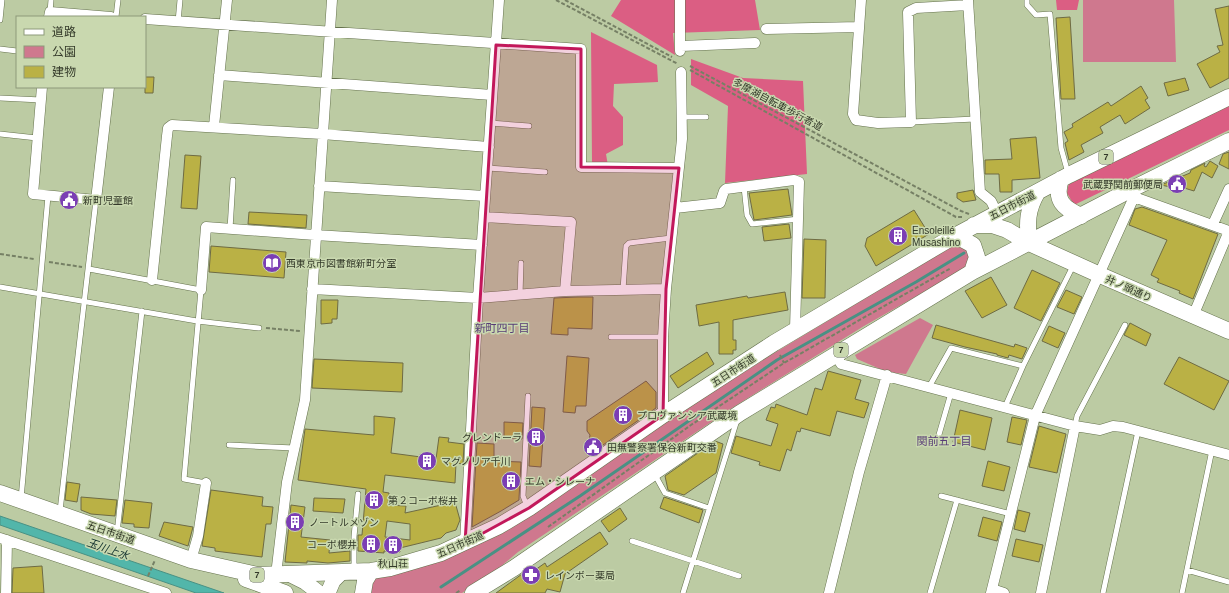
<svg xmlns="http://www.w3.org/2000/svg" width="1229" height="593" viewBox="0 0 1229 593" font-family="Arial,'Noto Sans JP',sans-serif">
  <rect width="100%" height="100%" fill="#bccba3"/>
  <path fill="#cf788e" d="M1083,0H1174L1176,62H1083Z
    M962,244L969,254L966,268L864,326L732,408L518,552L493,573L462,593H370L373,577L501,533L558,497L675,416L771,355L952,246Z
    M920,318L933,325L906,374L887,372L857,359L855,355Z"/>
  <path fill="#db5e83" d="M621,0H755L760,30L673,33L675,55L611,16Z
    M1056,0H1079L1077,10H1057Z
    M591,32L657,65L658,82L614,84L613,106L623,117V145L606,154L608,166L592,164Z
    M691,59L743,78L803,81L807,174L725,183L728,106L691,85Z
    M1229,103V130L1074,205L1067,193L1069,182Z"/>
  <path fill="#52b6aa" stroke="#499184" d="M0,516L224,593H196L0,525Z"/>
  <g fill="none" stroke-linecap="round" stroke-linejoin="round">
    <path stroke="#499184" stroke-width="3" d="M441,587L580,496L777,360L916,282L964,253"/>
  </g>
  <path fill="#bab145" stroke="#6e6b44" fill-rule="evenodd" d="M1229,6V78L1210,88L1197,64L1220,52L1217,46L1223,45L1215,9Z
    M1070,17L1075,99H1061L1056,18Z
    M145,77H154L153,93H145Z
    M1185,78L1189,90L1168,96L1164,83Z
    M1141,86L1148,98L1145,100L1150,108L1125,124L1120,115L1100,127L1103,133L1081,145L1084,152L1069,160L1065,143L1068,141L1064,132L1073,127L1072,124L1108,102L1111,106Z
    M1036,137L1040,178L1012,180V192H1000L999,174H985V160L1012,159L1010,139Z
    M1229,152V169L1219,164L1223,154Z
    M185,155L201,156L197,209L181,208Z
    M1210,161L1218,166L1212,178L1202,172L1194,191L1181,187L1180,189L1161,185L1190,173L1191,170L1205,163L1204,166L1206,167Z
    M788,189L792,215L754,220L749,193Z
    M973,190L976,200L963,202L957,198V193Z
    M1142,207L1218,234L1193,299L1179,293L1180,291L1157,282L1159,279L1151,275L1167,240L1129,225L1135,209Z
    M914,210L929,234L876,266L865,246L867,238Z
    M249,212L307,215L306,228L248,224Z
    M789,224L791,238L764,241L762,227Z
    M804,239L826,240L825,298H802Z
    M211,246L286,252L284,278L209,272Z
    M1032,270L1060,283L1041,321L1014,308Z
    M991,277L1007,305L982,318L965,291Z
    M1066,290L1082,297L1074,314L1057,307Z
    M785,292L788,310L733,320V340H736V350H733V354H719V322L699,326L696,305L747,296L748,298Z
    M578,297H593L592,329L568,328V335L551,334L554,298Z
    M321,300H338L337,319H332V323L321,324Z
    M1130,323L1151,334L1146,346L1124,335Z
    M936,325L1014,347L1015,344L1027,348L1022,359L1009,355L1008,358L997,355V354L965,347L932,338Z
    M1049,326L1065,333L1058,348L1042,341Z
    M707,352L714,364L678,388L670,376Z
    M567,356L589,358L586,406H576L575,413L563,412Z
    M1179,357L1229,381L1214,410L1164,384Z
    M314,359L403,363L402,392L312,388Z
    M828,371L861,380L855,399L869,403L864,418L837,411L830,436L801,428L800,432L797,431L791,451L787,449L780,471L759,465L760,462L731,453L736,436L771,446L778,424L766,420L771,407L775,408L776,404L807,415L815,388L822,390Z
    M646,381L656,392V408L593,452L588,446L590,435L587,431V421Z
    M532,407L545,408L541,467L529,466Z
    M960,410L992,418L985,450L953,442Z
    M374,416L395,418L391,453L436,459L439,437L449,438L448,442L464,444L463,464L456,463L455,483L385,475L383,492L389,493L388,505L406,506L405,513L455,502L460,520L456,530L446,533L441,538L400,548V552L384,551V553L358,551V535H362L366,489L298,480L305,429L374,435ZM387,521L410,524V540L385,537Z
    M1012,417L1027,420L1021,445L1007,442Z
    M504,422L523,423L522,439L504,438Z
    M1039,426L1066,434L1057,473L1029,467Z
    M715,441L723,444L716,473L684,495L668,490L665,476Z
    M477,443L494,444V461L521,462L519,498V500L501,511L472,527Z
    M988,461L1010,467L1004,491L982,486Z
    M67,482L80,484L77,502L65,500Z
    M211,490L263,497L262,506L273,507L271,524H266L262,557L215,551V548L202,546Z
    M81,497L117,500L115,516L91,514L81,510Z
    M664,497L703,510L699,523L660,508Z
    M314,498L345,499L343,513L313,511Z
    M125,500L152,503L149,528L134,527V524L122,523Z
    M291,505L305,507L301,537L330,540L329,553L350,551V561L328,563L307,561V563L285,562Z
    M620,508L627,519L609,532L601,521Z
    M1018,510L1030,513L1025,532L1014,529Z
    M983,517L1002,522L997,541L978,536Z
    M164,522L193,527L188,546L159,536Z
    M600,532L608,544L565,574L560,592L547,589L545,593H496L533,566L535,570L545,563L547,567Z
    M1016,539L1043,545L1039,562L1012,556Z
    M42,566L44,593H12L13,568Z"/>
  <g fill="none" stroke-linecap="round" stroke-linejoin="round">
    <g stroke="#65724d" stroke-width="6">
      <path id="lane" d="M1027,0V5L1036,15L1050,14L1061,148L1068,173
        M50,12L51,0
        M116,17L118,0
        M0,20L2,0
        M178,22L180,0
        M0,49L17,51
        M0,98L41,100
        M682,117H706
        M911,122L975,119
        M490,123L529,126
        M0,134L37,138
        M487,168L545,172
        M744,187L747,215L752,224L799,219
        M230,229L233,180
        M89,269L201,290L184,479L206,483
        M0,287L197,321L259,328
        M623,290L626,246L629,243L671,238
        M520,295L521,263
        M611,337H663
        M929,387L951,348L1023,366
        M1005,407L1023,366L1074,264
        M1075,426L1077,416L1125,325
        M938,438L951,393
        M229,445L294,448
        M655,475L665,493L709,508
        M941,496L1011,514
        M21,499L48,196
        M527,506L523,496L528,396
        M60,511L96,200
        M117,533L142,311
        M632,541L739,576
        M354,569V537L358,494
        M1187,570L1229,582
        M683,593L737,420
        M930,593L957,500
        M1103,593L1138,431
        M1182,593L1212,450"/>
    </g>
    <g stroke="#65724d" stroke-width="11">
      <path id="street" d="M680,0V51
        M861,0L853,114L856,120L878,123L911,122L908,12L916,8L968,5
        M968,0L980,192L991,201L997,213
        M49,17L50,12L111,17
        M145,19L581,49V167L679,168
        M766,29L859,27
        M681,46L755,43
        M219,75L492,95
        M42,87L33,194L96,200L109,87
        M214,126L227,0
        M319,186L485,196
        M1134,197L1229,231
        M675,208L720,203L724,191L726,189L794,180L799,182L795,330
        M484,217L571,222L565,291
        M1213,224L1229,189
        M152,280L167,136L168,128L172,125L322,134L489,147
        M312,289L478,298L565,291L666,289
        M201,290L206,227L315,235L482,245
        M1193,316L1229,231
        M835,354L841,364L1075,426L1100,430L1113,426L1123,427L1229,455
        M663,415V337L666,289L682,139L681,72
        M0,538L166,593
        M465,543L478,298L499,0
        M191,560L198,536L206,483
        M276,575L287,482L305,400L332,0
        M992,589L1004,593
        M6,593L7,540
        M829,593L859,472L887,375
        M991,593L1035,416L1134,197L1130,190
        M1041,593L1075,426"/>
    </g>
    <g stroke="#65724d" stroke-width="16">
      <path id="secondary" d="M291,575L305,582L319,593
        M328,593L333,581L341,573"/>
    </g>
    <g stroke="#65724d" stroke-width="17">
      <path id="primary" d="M1061,179C1054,200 1063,208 1081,216
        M974,225H992L1007,230L1029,243L1100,275L1229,331
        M951,238L962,239L973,245L977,257L972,272
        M1029,243C1027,223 1027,210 1037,193
        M0,493L191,560L257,575L371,571L390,568L441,553L499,526L529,508L663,415L774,343L951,238L1069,175L1229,97
        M246,579L285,593
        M363,593L365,581L371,571
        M473,593L514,568L740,413L972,272L1130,190L1229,141"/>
    </g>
    <path stroke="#768065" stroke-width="2" stroke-dasharray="4 2" stroke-linecap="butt" d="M556,0L678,64
      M565,0L672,57
      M690,66L961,211L969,214
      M690,70L956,217H962
      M0,254L34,259
      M49,262L82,267
      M266,328L300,331
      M780,355L784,363
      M548,527L691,425L784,363L951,268
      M148,576L155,560
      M456,593L461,590"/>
    <use href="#lane" stroke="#fff" stroke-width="5"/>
    <use href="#street" stroke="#fff" stroke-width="10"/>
    <use href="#secondary" stroke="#fff" stroke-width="15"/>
    <use href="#primary" stroke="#fff" stroke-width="16"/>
  </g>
  <path fill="#c2185b" fill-opacity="0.2" stroke="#c2185b" stroke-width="3" stroke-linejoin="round" d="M496,45L581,49V167L679,168L666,289L663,415L529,508L465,543Z"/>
  <defs>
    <g id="civic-disc" transform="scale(1)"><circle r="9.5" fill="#7b3eb4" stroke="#c9d8af"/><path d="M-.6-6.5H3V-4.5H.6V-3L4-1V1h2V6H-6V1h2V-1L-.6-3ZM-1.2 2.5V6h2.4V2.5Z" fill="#fff"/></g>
    <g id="building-disc" transform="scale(1)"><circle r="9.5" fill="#7b3eb4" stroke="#c9d8af"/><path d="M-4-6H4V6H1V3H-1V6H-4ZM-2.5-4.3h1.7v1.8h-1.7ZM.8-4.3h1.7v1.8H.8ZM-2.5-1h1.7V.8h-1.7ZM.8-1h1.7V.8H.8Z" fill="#fff"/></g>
    <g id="library-disc" transform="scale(1)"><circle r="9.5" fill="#7b3eb4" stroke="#c9d8af"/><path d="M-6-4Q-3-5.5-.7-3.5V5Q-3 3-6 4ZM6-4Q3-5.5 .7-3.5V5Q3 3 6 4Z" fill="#fff"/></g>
    <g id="pharmacy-disc" transform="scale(1)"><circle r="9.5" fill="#7b3eb4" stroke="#c9d8af"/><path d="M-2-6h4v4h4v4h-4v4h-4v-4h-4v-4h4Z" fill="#fff"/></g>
  </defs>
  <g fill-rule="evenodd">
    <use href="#civic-disc" x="1177" y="184"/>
    <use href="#civic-disc" x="69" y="200"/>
    <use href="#building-disc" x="898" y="236"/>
    <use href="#library-disc" x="272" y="263"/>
    <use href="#building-disc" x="623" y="415"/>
    <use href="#building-disc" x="536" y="437"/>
    <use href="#civic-disc" x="593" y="447"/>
    <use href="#building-disc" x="427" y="461"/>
    <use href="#building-disc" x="511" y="481"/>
    <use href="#building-disc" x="374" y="500"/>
    <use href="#building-disc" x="295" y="522"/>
    <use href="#building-disc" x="371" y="544"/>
    <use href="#building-disc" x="393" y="545"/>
    <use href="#pharmacy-disc" x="531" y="575"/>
  </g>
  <g text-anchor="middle" stroke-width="3" stroke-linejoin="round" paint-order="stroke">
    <g fill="#c9d8af" stroke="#616952" stroke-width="1">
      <rect x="1099" y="150" width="14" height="14" rx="3"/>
      <rect x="834" y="343" width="14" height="14" rx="3"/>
      <rect x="250" y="568" width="14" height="14" rx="3"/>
    </g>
    <g font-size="9" font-weight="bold" fill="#343a2a">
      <text x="1106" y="160">7</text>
      <text x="841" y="353">7</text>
      <text x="257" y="578">7</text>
    </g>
    <g font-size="10" fill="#343a2a" stroke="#c9d8af">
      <text transform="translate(778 104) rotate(28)" y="4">多摩湖自転車歩行者道</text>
      <text transform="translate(1012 205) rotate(-27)" y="4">五日市街道</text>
      <text transform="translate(1129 288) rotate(24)" y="4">井ノ頭通り</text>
      <text transform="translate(733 370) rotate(-33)" y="4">五日市街道</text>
      <text transform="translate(111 532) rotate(19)" y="4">五日市街道</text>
      <text transform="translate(460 544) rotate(-24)" y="4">五日市街道</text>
    </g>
    <g font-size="10" fill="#343a2a" stroke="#c9d8af" text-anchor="start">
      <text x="1163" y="188" text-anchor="end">武蔵野関前郵便局</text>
      <text x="83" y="204">新町児童館</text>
      <text x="912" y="234">Ensoleillé<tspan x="912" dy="12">Musashino</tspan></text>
      <text x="286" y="267">西東京市図書館新町分室</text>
      <text x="637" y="419">プロヴァンシア武蔵境</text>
      <text x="522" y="441" text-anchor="end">グレンドーラ</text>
      <text x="607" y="451">田無警察署保谷新町交番</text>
      <text x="441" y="465">マグノリア千川</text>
      <text x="525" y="485">エム・シレーナ</text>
      <text x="388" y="504">第２コーポ桜井</text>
      <text x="309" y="526">ノートルメゾン</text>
      <text x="357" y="548" text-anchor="end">コーポ櫻井</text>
      <text x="393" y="567" text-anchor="middle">秋山荘</text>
      <text x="545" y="579">レインボー薬局</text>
    </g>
    <g font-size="11" fill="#573b76" stroke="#c9d8af">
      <text x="502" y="332">新町四丁目</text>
      <text x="944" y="445">関前五丁目</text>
    </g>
    <g font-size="11" font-style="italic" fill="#153430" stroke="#c9d8af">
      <text transform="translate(108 549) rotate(19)" y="4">玉川上水</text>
    </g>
  </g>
  <rect x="16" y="16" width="130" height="72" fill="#c9d8af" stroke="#8d997a"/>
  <rect x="24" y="29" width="20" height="6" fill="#ffffff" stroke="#8d997a"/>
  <text x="52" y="36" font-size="12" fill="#343a2a">道路</text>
  <rect x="24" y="46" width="20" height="12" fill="#cf788e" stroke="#8d997a"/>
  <text x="52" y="56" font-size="12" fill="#343a2a">公園</text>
  <rect x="24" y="66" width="20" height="12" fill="#bab145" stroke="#8d997a"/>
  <text x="52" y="76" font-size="12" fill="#343a2a">建物</text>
</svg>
